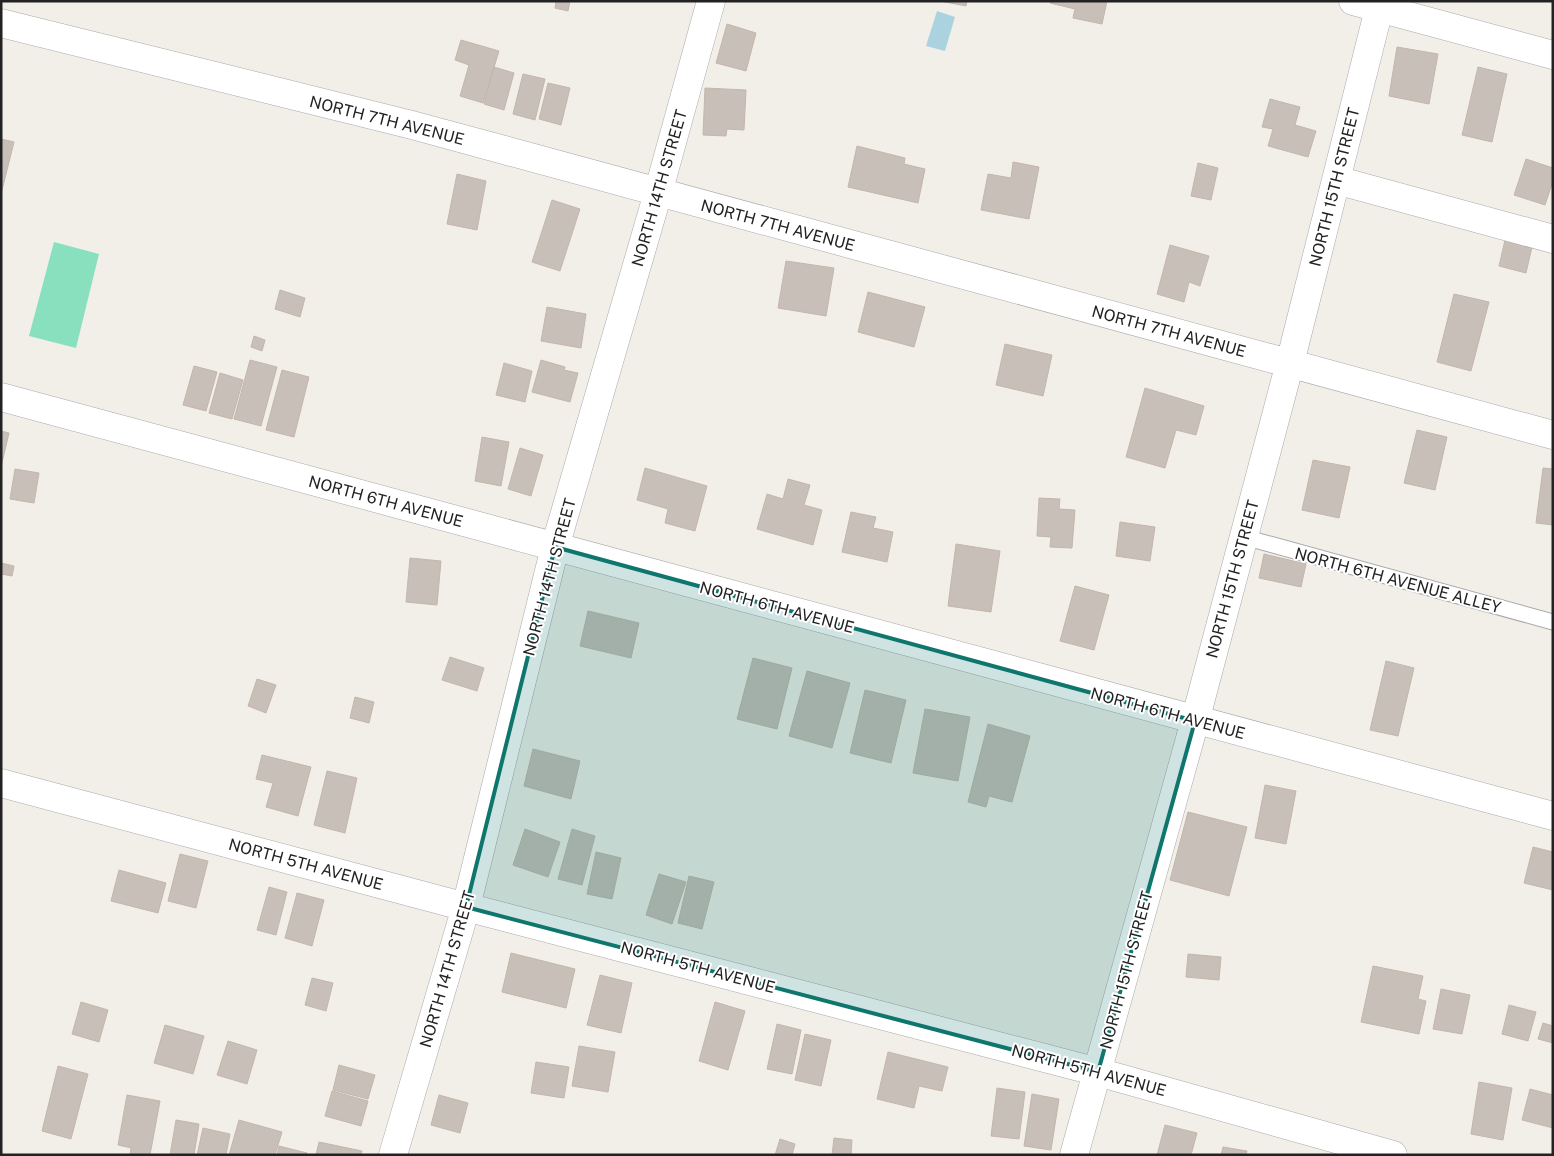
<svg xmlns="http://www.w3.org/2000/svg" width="1554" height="1156" viewBox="0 0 1554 1156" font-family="'Public Sans',sans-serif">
  <rect width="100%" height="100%" fill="#f2efe9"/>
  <path fill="#88e0be" d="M54,242L99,254L76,348L29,336Z"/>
  <path fill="#aad3df" d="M937,11L955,17L945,51L926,46Z"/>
  <path fill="#c7bfb8" stroke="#c4b6ab" d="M556,1H570L568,11L555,8Z
    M940,1H967L966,6Z
    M1051,1H1107L1102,24L1073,18L1075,9L1050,3Z
    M727,24L756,33L746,71L716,63Z
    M461,40L499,51L483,103L460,96L469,65L455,60Z
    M1397,47L1438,54L1429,104L1389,96Z
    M494,67L514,73L504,110L484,104Z
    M1478,67L1507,74L1492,142L1462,135Z
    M523,74L545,79L535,120L513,114Z
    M548,83L570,88L561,125L539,119Z
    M705,88L746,90L744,130L727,129L726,136L703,135Z
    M1270,99L1300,107L1295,125L1316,131L1308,157L1268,146L1273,129L1262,127Z
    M1,139L14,142L1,194Z
    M857,146L905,158L904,164L925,169L918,203L848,187Z
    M1526,159L1553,168V181L1545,205L1514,195Z
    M1013,162L1039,167L1029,219L981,210L988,174L1011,178Z
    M1198,163L1218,168L1211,200L1191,196Z
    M457,174L486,181L477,230L447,224Z
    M552,200L580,209L560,271L532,262Z
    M1505,240L1532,247L1526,273L1499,266Z
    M1170,245L1209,256L1200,286L1189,282L1184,302L1157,294Z
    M786,261L834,268L826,316L778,308Z
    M280,290L305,298L300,317L275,309Z
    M868,292L925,307L914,347L858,332Z
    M1454,294L1489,302L1471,371L1437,362Z
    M547,307L586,314L581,348L541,341Z
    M254,336L265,340L262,351L251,347Z
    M1005,344L1052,355L1043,396L996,385Z
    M250,360L277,367L261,426L234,419Z
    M541,360L565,367L564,370L578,373L570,402L532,392Z
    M504,363L532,371L525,402L496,395Z
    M194,366L217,372L206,411L183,405Z
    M282,370L309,377L294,437L266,430Z
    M220,373L243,380L232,419L209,413Z
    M1145,388L1204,406L1196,435L1176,430L1165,468L1126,457Z
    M1417,430L1447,437L1435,490L1404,483Z
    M1,431L9,433L1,467Z
    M482,437L509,442L501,486L475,481Z
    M520,448L543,455L531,496L508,489Z
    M1313,460L1350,467L1339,518L1302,510Z
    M645,468L707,486L695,531L665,523L668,509L637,500Z
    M1543,468L1553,469V525L1536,523Z
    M15,469L39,473L34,503L10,499Z
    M788,479L810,485L804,505L822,510L813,545L757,529L767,494L783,499Z
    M1039,498L1060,499L1059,509L1075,510L1072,548L1050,547L1051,537L1037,536Z
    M851,512L876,517L873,528L893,532L887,562L842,552Z
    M1120,522L1155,527L1150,561L1116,556Z
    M956,544L1000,551L991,612L948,606Z
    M1264,554L1306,564L1301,587L1259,578Z
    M410,558L441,561L437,605L406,602Z
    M1,563L14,566L12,576L1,574Z
    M1075,586L1109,595L1094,650L1060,641Z
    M588,611L639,623L631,658L580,646Z
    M450,657L484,668L477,691L442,680Z
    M753,658L792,668L777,729L737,719Z
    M1386,661L1414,668L1398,736L1370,730Z
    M807,671L850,683L832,748L789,736Z
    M257,679L276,685L266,713L248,706Z
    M865,690L906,700L891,763L850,753Z
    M355,697L374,702L369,723L350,718Z
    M925,709L970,717L958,781L913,773Z
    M988,724L1030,736L1012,802L989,796L986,807L968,802Z
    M533,749L580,761L571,799L524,786Z
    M262,755L311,767L298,816L266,807L273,783L256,779Z
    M327,771L357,778L345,833L314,825Z
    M1265,785L1296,791L1286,844L1255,838Z
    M1188,812L1247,827L1229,896L1170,880Z
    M525,829L560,842L548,877L513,865Z
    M572,829L595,836L582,885L558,879Z
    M1533,847L1553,852V890L1524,883Z
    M596,852L621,858L612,899L587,894Z
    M180,854L208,861L196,908L168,901Z
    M119,870L166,883L158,913L111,901Z
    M659,874L686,882L672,924L646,915Z
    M689,876L714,882L702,929L678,923Z
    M269,887L287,892L276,935L257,930Z
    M297,893L324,900L312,946L285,938Z
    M511,953L575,969L566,1008L502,992Z
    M1188,954L1221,957L1219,980L1186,977Z
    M1373,966L1423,976L1418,999L1426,1001L1419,1034L1361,1022Z
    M600,975L632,983L621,1033L587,1025Z
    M312,978L333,983L326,1011L305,1005Z
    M1441,989L1470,995L1462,1034L1433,1029Z
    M81,1002L108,1010L99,1042L72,1034Z
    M715,1002L745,1011L728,1070L699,1061Z
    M1509,1005L1536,1012L1528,1041L1502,1034Z
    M1543,1023L1553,1026V1043L1538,1039Z
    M777,1024L801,1030L792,1074L767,1069Z
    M165,1025L204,1036L193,1074L154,1063Z
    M805,1034L831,1040L821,1086L795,1080Z
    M228,1041L257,1050L247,1084L217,1075Z
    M579,1046L615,1052L608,1092L572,1086Z
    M888,1052L948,1067L942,1091L919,1086L914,1108L877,1099Z
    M536,1062L569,1067L564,1098L531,1093Z
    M339,1065L375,1075L368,1099L333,1090Z
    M58,1066L88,1074L71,1139L42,1131Z
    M1479,1082L1512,1088L1503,1140L1471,1134Z
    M997,1088L1025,1092L1019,1139L991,1136Z
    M1530,1089L1553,1095V1128L1522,1120Z
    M332,1091L368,1101L361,1126L325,1116Z
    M1032,1094L1059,1099L1051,1150L1024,1146Z
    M127,1095L160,1101L150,1155H130L131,1148L118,1145Z
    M439,1095L468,1103L460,1133L431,1125Z
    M176,1120L199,1124L194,1155H170Z
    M239,1120L282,1132L275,1155H229Z
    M1165,1125L1197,1133L1191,1155H1157Z
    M203,1128L230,1134L226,1155H197Z
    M834,1138L852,1140L851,1155H832Z
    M780,1139L795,1144L792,1155H775Z
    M319,1142L362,1151L361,1155H316Z
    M279,1146L307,1153V1155H277Z
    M1223,1147L1247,1151L1246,1155H1221Z"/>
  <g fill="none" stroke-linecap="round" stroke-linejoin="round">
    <g stroke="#a9a9a9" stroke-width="17">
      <path id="lane" d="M1244,537L1553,622"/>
    </g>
    <g stroke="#a9a9a9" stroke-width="29">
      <path id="street" d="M1353,1L1553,55
        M1,23L412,125L1553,435
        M1336,180L1553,239
        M1,397L1553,816
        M1,783L466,907L1098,1072L1393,1155
        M393,1155L466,907L555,547L658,193L711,1
        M1074,1155L1195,721L1290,363L1381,1"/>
    </g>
    <use href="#lane" stroke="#fff" stroke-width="15"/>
    <use href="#street" stroke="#fff" stroke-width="28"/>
  </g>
  <path fill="#0f766e" fill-opacity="0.2" stroke="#0f766e" stroke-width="4" stroke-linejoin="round" d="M555,547L1195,721L1098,1072L466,907Z"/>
  <g text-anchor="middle" stroke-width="4" stroke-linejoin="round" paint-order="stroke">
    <g font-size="16" fill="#222" stroke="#fff">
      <text transform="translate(387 120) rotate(14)" y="6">NORTH 7TH AVENUE</text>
      <text transform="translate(1334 187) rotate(-76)" y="6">NORTH 15TH STREET</text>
      <text transform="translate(659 188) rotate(-74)" y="6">NORTH 14TH STREET</text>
      <text transform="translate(778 225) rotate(15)" y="6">NORTH 7TH AVENUE</text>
      <text transform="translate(1169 331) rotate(15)" y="6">NORTH 7TH AVENUE</text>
      <text transform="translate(386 501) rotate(15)" y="6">NORTH 6TH AVENUE</text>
      <text transform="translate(549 577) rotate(-75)" y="6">NORTH 14TH STREET</text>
      <text transform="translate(1232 579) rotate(-75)" y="6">NORTH 15TH STREET</text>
      <text transform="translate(1398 580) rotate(15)" y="6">NORTH 6TH AVENUE ALLEY</text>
      <text transform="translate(777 607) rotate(15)" y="6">NORTH 6TH AVENUE</text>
      <text transform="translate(1168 713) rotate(15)" y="6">NORTH 6TH AVENUE</text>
      <text transform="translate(306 864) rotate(15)" y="6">NORTH 5TH AVENUE</text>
      <text transform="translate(698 967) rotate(15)" y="6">NORTH 5TH AVENUE</text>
      <text transform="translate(447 969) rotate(-74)" y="6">NORTH 14TH STREET</text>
      <text transform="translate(1126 970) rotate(-75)" y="6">NORTH 15TH STREET</text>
      <text transform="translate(1089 1070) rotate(15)" y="6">NORTH 5TH AVENUE</text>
    </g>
  </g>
  <rect width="1554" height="1156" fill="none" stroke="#222222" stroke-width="5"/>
</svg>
